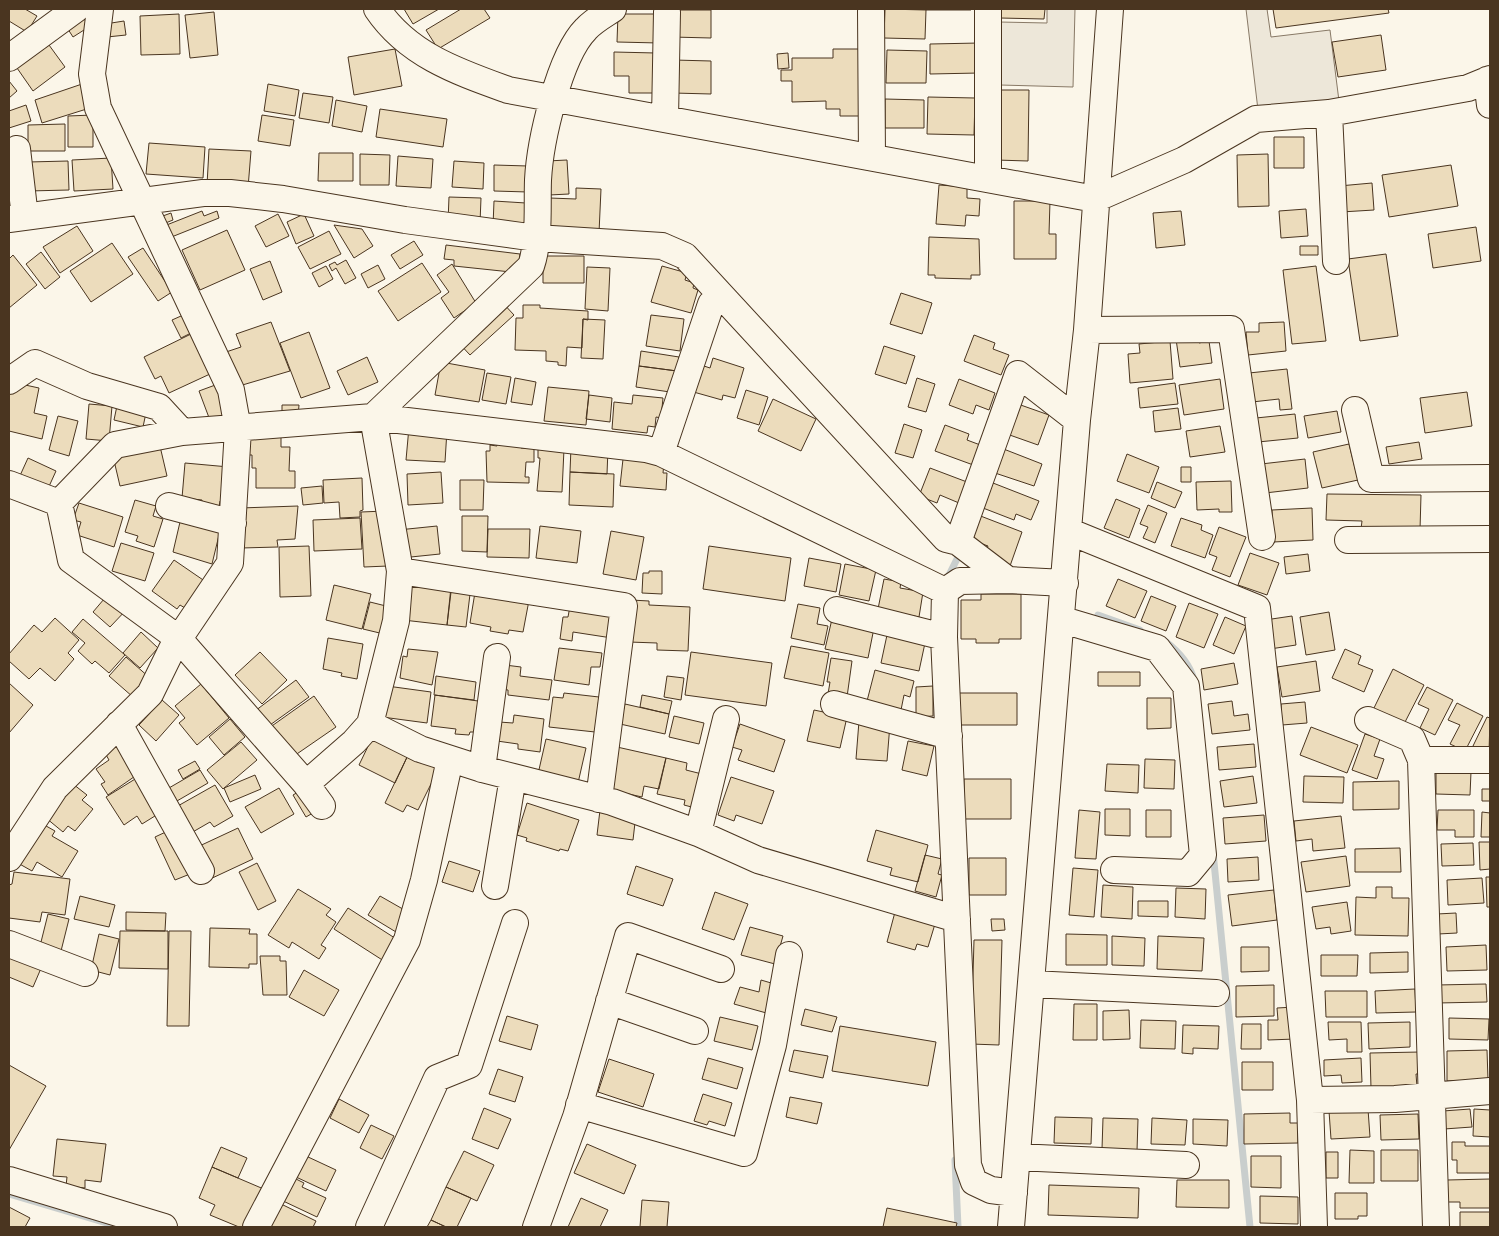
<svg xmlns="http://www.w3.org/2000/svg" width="1499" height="1236" viewBox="0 0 1499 1236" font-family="Barlow,sans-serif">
  <rect width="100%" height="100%" fill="#fbf6e9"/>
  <path fill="#ede7d9" stroke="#887966" d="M1047,9H1075L1073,87L1000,85L999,22L1047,23Z
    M1246,9H1267L1271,37L1330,30L1339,101L1258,110Z"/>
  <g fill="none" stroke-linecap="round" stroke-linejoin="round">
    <path stroke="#c9cecd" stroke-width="7" d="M947,579L959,555
      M1098,615L1140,630
      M1165,641C1178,651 1190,664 1194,680
      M1213,852L1250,1227
      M955,1160L958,1227
      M9,1194L120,1227"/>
  </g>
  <path fill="#ecdcbc" stroke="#4a3520" d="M9,9H25L37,16L27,32L9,21Z
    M404,9H439L413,24Z
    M461,9H484L490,18L438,49L426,30Z
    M885,9L926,10L925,39L884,38Z
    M926,9H971V10H926Z
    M1000,9H1045L1044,19L1000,18Z
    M1273,9H1388L1389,13L1276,28Z
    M672,10H711V38L672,37Z
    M88,12L95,23L73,37L66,26Z
    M214,12L218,55L190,58L185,15Z
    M179,14L180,54L141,55L140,16Z
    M618,14H659V43L617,42Z
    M124,21L126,35L107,37L105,24Z
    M1381,35L1386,70L1338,77L1332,42Z
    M979,43V73L930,74V44Z
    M49,45L65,67L33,91L17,68Z
    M395,49L402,86L354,95L348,57Z
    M833,49H859V116H840V109H826V101L792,102V81H781V70H792V58H833Z
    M887,50L927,51L926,83H886Z
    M614,52L656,53L655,93H629V76H614Z
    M788,53L789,68L778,69L777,54Z
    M674,60L711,61V94L673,93Z
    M9,81L17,91L9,98Z
    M85,83L93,107L42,123L35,100Z
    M268,84L299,90L295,116L264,111Z
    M997,90H1029L1028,161L996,160Z
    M303,93L333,97L329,123L299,118Z
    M928,97L975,98L974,135L927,134Z
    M885,99L924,100V128H885Z
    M336,100L367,106L362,132L332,126Z
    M26,105L31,121L9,128V111Z
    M380,109L447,119L443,147L376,137Z
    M93,115V147H68V116Z
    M262,115L294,120L290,146L258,141Z
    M65,124V151H28V125Z
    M1274,137H1304V168H1274Z
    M149,143L205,147L203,178L146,174Z
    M209,149L251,151L248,188L207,185Z
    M319,153H353V181H318Z
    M360,154L390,155L389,185H360Z
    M1268,154L1269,206L1238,207L1237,155Z
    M398,156L433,159L431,188L396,186Z
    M111,158L113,189L74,191L72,160Z
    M567,160L569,194L549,195L547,161Z
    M68,161L69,190L28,191V162Z
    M454,161L484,163L483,189L452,187Z
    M494,165L528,166V192L494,191Z
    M1451,165L1458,206L1389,217L1382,175Z
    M1372,183L1374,210L1341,212L1339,186Z
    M939,185L967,187V198L980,199L979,216L966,215L965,226L936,224Z
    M576,188L601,189L599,233L549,232L550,198L576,199Z
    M449,197L481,198L480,223L448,222Z
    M494,201L526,203L525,228L493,226Z
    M1014,201H1050L1049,234H1056V259H1014Z
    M1306,209L1308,236L1281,238L1279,211Z
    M202,211L204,216L217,211L219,218L169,238L164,226Z
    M1181,211L1185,245L1156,248L1153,213Z
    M171,213L173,220L163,224L160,217Z
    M278,214L289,236L266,247L255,226Z
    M304,214L314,236L296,244L287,222Z
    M334,225L362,229L373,246L354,258Z
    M77,226L93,251L60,273L43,247Z
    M1476,227L1481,261L1433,268L1428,234Z
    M227,230L245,270L200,290L182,250Z
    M329,231L341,254L310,269L298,247Z
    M929,237L979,239L980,275H971V279L935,278V275H928Z
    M414,241L423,255L400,269L391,255Z
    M112,243L133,274L91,302L70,271Z
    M446,245L520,254L518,267L511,272L454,266V260L444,259Z
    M1300,246H1318V255H1300Z
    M143,248L172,292L158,301L128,257Z
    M41,252L60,277L45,289L26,264Z
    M1386,254L1398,336L1360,341L1348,259Z
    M13,255L37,285L9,308V259Z
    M543,256H584V283H543Z
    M346,260L356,278L345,284L336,268L332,271L329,265L335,262L337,265Z
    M270,261L282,292L263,300L250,269Z
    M422,263L441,292L398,321L378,291Z
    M452,264L476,303L454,318L441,298L449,292L437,275Z
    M378,265L385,279L368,288L361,274Z
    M326,266L333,279L319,287L312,273Z
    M662,266L687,273L685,280L694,283L693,288L698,290L691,313L651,302Z
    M1316,266L1326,341L1292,344L1283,270Z
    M587,267L610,268L608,311L585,309Z
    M901,293L932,303L922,334L890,324Z
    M501,301L514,315L470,355L457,341Z
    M523,305H540V308L588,311V320L583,319L582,348L567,347L566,366L558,365V362L546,361V351L515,350L516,318H523Z
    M190,312L191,333L181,338L172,320Z
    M651,315L684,319L680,351L646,346Z
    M583,319L605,320L603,359L581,358Z
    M271,322L290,371L239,386L226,352L241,347L236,334Z
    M1284,322L1286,351L1248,355L1246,332H1259V323Z
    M309,332L330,388L301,398L280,343Z
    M191,334L210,374L169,393L161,376L155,379L144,357Z
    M974,335L995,343L993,349L1009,355L1001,375L964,361Z
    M1198,336L1199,343L1209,341L1212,363L1180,367L1176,339Z
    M1170,341L1173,379L1130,383L1128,354L1140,353L1139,344Z
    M884,346L915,356L906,384L875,374Z
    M641,351L679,357L677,371L639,366Z
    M367,357L378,382L348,395L337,371Z
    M713,358L744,368L735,398L723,395L722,400L690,391L698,364L710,368Z
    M441,362L485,370L479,402L435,395Z
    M639,366L677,371L670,392L636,387Z
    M1287,369L1292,409L1280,410L1279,399L1252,402L1249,373Z
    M487,373L511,377L506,404L482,400Z
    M515,378L536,382L532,405L511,402Z
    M917,378L935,384L926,412L908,407Z
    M959,379L995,393L989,410L976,405L973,414L949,405Z
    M1220,379L1224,409L1184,415L1179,385Z
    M16,383L39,388L34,413L47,416L42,439L9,431V392L13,393Z
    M1175,383L1178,404L1140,408L1138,388Z
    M218,384L231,416L211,423L199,391Z
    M548,387L589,391L586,425L544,421Z
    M746,390L768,397L759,425L737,418Z
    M1467,392L1472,426L1425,433L1420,398Z
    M589,395L612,398L610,422L586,419Z
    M633,395L663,398L661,418L656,417L655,427L648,426L647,433L612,429L614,402L632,404Z
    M773,399L816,419L801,451L758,431Z
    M118,401L147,408L143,427L114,420Z
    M1015,403L1049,415L1038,445L1004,433Z
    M89,404L112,406L109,441L86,439Z
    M282,405H299L298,417H282Z
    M1178,408L1181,429L1155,432L1153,411Z
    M1337,411L1341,432L1308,438L1304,416Z
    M1295,414L1298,438L1258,442L1256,418Z
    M58,416L78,421L69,456L49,450Z
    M904,424L922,430L913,458L895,453Z
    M945,425L969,434L967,440L983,446L976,466L935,451Z
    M1220,426L1225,452L1190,457L1186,431Z
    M409,427L447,430L445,462L406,460Z
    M497,435L522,438L521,448H534V462H526L525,477H529V483L487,482L486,451H490V445L497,446Z
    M249,436H281V447H290L289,471H295V488H256V468H252V455H249Z
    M159,442L167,476L120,486L112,452Z
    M1419,442L1422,459L1389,464L1386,447Z
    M1349,444L1358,480L1322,488L1313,452Z
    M571,447L608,449L607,474L570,472Z
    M1001,448L1042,464L1034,486L992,472Z
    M538,449H564L562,492L537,491L540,458H538Z
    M1127,454L1159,467L1149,493L1117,481Z
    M28,458L56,471L46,493L18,480Z
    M623,459L664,463L663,473H667L666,490L620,486Z
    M1305,459L1308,488L1265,493L1261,464Z
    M185,463L229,467L226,501H220L219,507L202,505V500L182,498Z
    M1181,467H1191V482H1181Z
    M930,468L967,482L959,503L940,495L937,503L919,496Z
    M441,472L443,503L408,505L407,474Z
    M570,472L614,474L613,507L569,505Z
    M362,478L363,510L360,511V517L340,518L339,502L324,503L323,480Z
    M460,480H484L483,510H460Z
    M1231,481L1232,512H1219V509L1197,510L1196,482Z
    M1157,482L1182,492L1175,508L1151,498Z
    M993,483L1039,501L1031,520L1016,514L1014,520L983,508Z
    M322,486L323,503L303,505L301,488Z
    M1327,494L1421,495L1420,530L1361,529L1362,521L1326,520Z
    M1116,499L1140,509L1129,538L1104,528Z
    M135,500L156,506L153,516L163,519L154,547L136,541L138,536L125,532Z
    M79,503L123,517L114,547L77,535L81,522L73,520Z
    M1148,505L1167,513L1155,543L1143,538L1148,527L1140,524Z
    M298,506L295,539L277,540L278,547L241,548L240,508Z
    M1312,508L1313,540L1273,542L1272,510Z
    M385,511L388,566L364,567L361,512Z
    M978,515L1022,532L1010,566L985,553L988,546L969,539Z
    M462,516H488L487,552L462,551Z
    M360,518L362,549L314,551L313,520Z
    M1181,518L1202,525L1201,530L1213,535L1205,558L1171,546Z
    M180,522L220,531L212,564L173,552Z
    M437,526L440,554L401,558L398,530Z
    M540,526L581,531L577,563L536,558Z
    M1219,527L1246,537L1230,577L1212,570L1217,557L1209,554Z
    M488,529H530L529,558L487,557Z
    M611,531L644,537L636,580L603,574Z
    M121,543L154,553L145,581L112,571Z
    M309,546L311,596L280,597L279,547Z
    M709,546L791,558L785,601L703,589Z
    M1250,553L1279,563L1267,595L1238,585Z
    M1308,554L1310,571L1286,574L1284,557Z
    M809,558L841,564L836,592L804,586Z
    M174,560L209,584L190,611L180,605L177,609L152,591Z
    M845,564L876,570L869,601L839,595Z
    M649,571H662V594L642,593L643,573H649Z
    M408,576L451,587L447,625L403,620Z
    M884,579L901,582L900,588L923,592L919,617L878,609Z
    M1118,579L1147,591L1135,618L1106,606Z
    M452,584L471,586L466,627L447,625Z
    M334,585L371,594L362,629L326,620Z
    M476,586L530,595L523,632L509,630L508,634L490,631L491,627L470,623Z
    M110,592L128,608L110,627L93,612Z
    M981,594H1021V639H999V643H976V639H961V600H981Z
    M1151,596L1176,606L1166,631L1141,621Z
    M631,600L649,601V605L690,607L688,651L657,650V643L629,642Z
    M370,602L394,608L388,635L363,629Z
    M1189,603L1218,614L1204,648L1176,637Z
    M798,604L820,608L817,624L828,626L824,645L791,638Z
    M570,606L615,613L612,638L573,632L572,641L560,639L563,617H568Z
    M1329,612L1335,650L1306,655L1300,617Z
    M1292,616L1296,645L1270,649L1265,620Z
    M1225,617L1246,626L1234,654L1213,645Z
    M55,618L79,640L68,653L74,659L55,681L40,668L29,679L9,661V654L34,625L42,632Z
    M83,619L125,655L109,673L95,661L92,664L78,651L85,643L72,632Z
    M832,619L874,628L868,658L825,649Z
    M141,632L158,648L140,668L123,653Z
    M887,635L925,643L919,671L881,663Z
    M328,638L363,644L357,679L341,676L342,673L323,669Z
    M791,646L829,653L823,686L784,678Z
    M559,648L602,653L600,667H591L589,685L554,680Z
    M408,649L438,652L432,685L400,678L403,656L407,657Z
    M1345,649L1361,656L1358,664L1373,670L1364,692L1332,678Z
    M260,652L287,680L262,704L235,675Z
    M691,652L772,663L766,706L685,695Z
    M126,657L150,678L133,697L109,676Z
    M831,658L852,661L847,697L828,694L830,682H827Z
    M1316,661L1320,691L1282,697L1277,667Z
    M1234,663L1238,684L1204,690L1201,669Z
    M505,665L521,667L520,676L552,680L549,700L508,695V690L501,689Z
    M1393,669L1424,685L1403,726L1373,710Z
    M875,670L914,681L910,697L904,695L901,710L867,701Z
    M1098,672H1140V686H1098Z
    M436,676L476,682L474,700L434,695Z
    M667,676L684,678L681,700L664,697Z
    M296,680L309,697L263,730L251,714Z
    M9,683L33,705L9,733Z
    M201,684L229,718L197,745L179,723L185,718L175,706Z
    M387,686L431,692L427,723L382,717Z
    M933,686V716L916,717V687Z
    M1427,687L1453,700L1435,735L1420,728L1429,709L1418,704Z
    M564,693L599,697L595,732L549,727L553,697L563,698Z
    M959,693H1017V725H959Z
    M435,695L478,701L474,732H470L469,735L455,734L456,729L431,726Z
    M642,695L672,701L669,714L640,707Z
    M314,696L336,727L291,758L269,728Z
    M1147,698H1171V728L1147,729Z
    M162,700L179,715L156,741L139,725Z
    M1232,701L1234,716L1248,714L1250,730L1212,734L1208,704Z
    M1305,702L1307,723L1282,725L1281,704Z
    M1457,703L1483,716L1465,751L1450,744L1460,725L1448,720Z
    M625,704L669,714L665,734L620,724Z
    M814,710L847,717L840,748L807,741Z
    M514,715L544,719L540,752L518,749V744L497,741L499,722L513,723Z
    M674,716L704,723L699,744L669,737Z
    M1487,717L1490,718L1489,753L1473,746Z
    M230,719L245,737L224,755L209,737Z
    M859,721L890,724L887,761L856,759Z
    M740,724L785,740L774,772L738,760L742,750L732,747Z
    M1311,727L1358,745L1347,773L1300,755Z
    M1365,734L1380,739L1374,756L1384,759L1377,779L1352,770Z
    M373,736L409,753L395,783L359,765Z
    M546,739L586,748L578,783L538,774Z
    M908,741L934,746L927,776L902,770Z
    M121,742L141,772L108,795L101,784L105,782L96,769L109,760L105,753Z
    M241,742L257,760L223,789L207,770Z
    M1254,744L1256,767L1219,770L1217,747Z
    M617,747L666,758L659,789L644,786L642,797L607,789Z
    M409,753L439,768L418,810L407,805L403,812L385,803Z
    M666,758L687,763L686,770L706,775L699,809L684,805L685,800L657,794Z
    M1145,759L1175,760L1174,789L1144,788Z
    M195,761L200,769L183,779L178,770Z
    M1107,764L1139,765L1138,793L1105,791Z
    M200,770L208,783L170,805L162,792Z
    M1436,772H1471L1470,795L1436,794Z
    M255,775L261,789L230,802L224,788Z
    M140,776L163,811L142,824L137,816L124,825L106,797Z
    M1253,776L1257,803L1224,807L1220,781Z
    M1304,776L1344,777L1343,803L1303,802Z
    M731,777L774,791L762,824L736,815L734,821L718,815Z
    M964,779H1011V819H964Z
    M1399,781V809L1353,810V782Z
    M73,784L87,795L82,800L93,809L75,831L68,826L63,832L46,818Z
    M215,785L233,816L214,827L210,822L191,833L176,807Z
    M279,788L294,814L261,833L245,807Z
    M305,788L318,810L306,817L293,795Z
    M1482,789H1490V801H1482Z
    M527,803L579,820L568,851L560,849L559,851L526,841L527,838L517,835Z
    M1105,809H1130V836L1105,835Z
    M600,810L636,814L633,840L597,835Z
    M1079,810L1100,812L1096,859L1075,858Z
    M1146,810H1171V837H1146Z
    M1438,810H1474V837H1455V830H1437Z
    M1482,812L1490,813V837H1481Z
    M1264,815L1266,841L1225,844L1223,818Z
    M1341,816L1345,848L1313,851L1312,839L1296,841L1294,821Z
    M39,822L55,831L52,836L78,851L62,877L37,862L32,871L16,862Z
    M238,828L253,859L208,880L193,849Z
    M170,830L195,872L175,880L155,837Z
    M876,830L928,845L918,882L890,875L892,868L867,861Z
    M1479,842H1490V869L1480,870Z
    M1473,843L1474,865L1442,866L1441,844Z
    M1400,848L1401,872H1355V849Z
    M925,855L942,859L938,874L942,875L936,897L915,891Z
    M1346,856L1350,886L1306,892L1301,862Z
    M1258,857L1259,880L1228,882L1227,859Z
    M969,858H1006V895H969Z
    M449,861L480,871L473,892L442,882Z
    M257,863L276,901L258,910L239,872Z
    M636,866L673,879L663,906L627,894Z
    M1073,868L1098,870L1094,917L1069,915Z
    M14,872L70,879L65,915L42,912L40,922L9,918V885L12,884Z
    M1486,877H1490V907H1487Z
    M1482,878L1484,903L1448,905L1447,880Z
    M1103,885L1133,887L1132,919L1101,917Z
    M1376,887H1392V898H1409L1408,936L1355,935L1356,897L1376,898Z
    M1176,888L1206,889L1205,919L1175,917Z
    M298,889L331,909L326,915L336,922L321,945L326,948L319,959L292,942L289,948L268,935Z
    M1274,890L1277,920L1232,926L1228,895Z
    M715,892L748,904L734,940L702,929Z
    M80,896L115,905L109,927L74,919Z
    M380,896L408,912L396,932L368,915Z
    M1138,901H1168V917L1138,916Z
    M1347,902L1351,931L1331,934L1330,927L1316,929L1312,907Z
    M348,908L401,942L387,963L334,929Z
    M126,912L166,913L165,931L126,930Z
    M895,912L935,924L928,947L917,944L915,950L887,942Z
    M1456,913L1457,933L1438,934L1437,914Z
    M48,914L69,919L59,959L38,954Z
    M991,919H1004L1005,930L992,931Z
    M750,927L783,936L775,964L741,955Z
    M210,928L250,929L249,934H257V964H249V968L209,967Z
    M120,931H168V969L119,968Z
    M169,931H191L189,1026H167Z
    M99,934L119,939L110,975L91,970Z
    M1066,934L1107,935V965H1066Z
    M1112,936L1145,938L1144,966L1112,965Z
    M1158,936L1204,938L1202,971L1157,969Z
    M974,940H1002L999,1045L971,1044Z
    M1486,945L1487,970L1447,971L1446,947Z
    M1241,947H1269V971L1241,972Z
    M9,952L42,966L33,987L9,977Z
    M1408,952V972L1370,973V953Z
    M1321,955H1358L1357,976H1321Z
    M260,956H280V961H286L287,995H263Z
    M304,970L339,990L324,1016L289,997Z
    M761,980L778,985L770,1014L734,1004L740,987L759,992Z
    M1486,984L1487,1002L1437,1003V985Z
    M1274,985V1016L1236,1017V986Z
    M1415,989L1416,1012L1376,1013L1375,991Z
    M1325,991H1367V1017H1326Z
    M1074,1004H1097V1040H1073Z
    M1295,1007L1296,1039L1268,1040V1020H1278L1277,1008Z
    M805,1009L837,1017L832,1032L801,1025Z
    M1129,1010L1130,1039L1103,1040V1011Z
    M507,1016L538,1025L531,1050L499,1041Z
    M720,1017L758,1026L752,1050L714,1041Z
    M1449,1018L1489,1019L1488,1040L1449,1039Z
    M1141,1020L1176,1021L1175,1049L1140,1048Z
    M1328,1022H1361L1362,1052H1347V1039L1329,1040Z
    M1410,1022V1047L1369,1049L1368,1023Z
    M1242,1024H1261V1049H1241Z
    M1183,1025L1219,1026L1218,1049L1193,1048V1054L1182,1053Z
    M840,1026L936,1042L928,1086L832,1071Z
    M794,1050L828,1056L823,1078L789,1071Z
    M1487,1050L1488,1080L1447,1081V1051Z
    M1420,1052L1421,1074H1416L1417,1087L1371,1088L1370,1053Z
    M708,1058L743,1068L737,1089L702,1079Z
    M1361,1058L1362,1082L1342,1083L1341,1075L1324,1076V1060Z
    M609,1059L654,1074L643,1107L598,1092Z
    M1242,1062H1273V1090H1242Z
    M9,1065L46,1086L9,1150Z
    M498,1069L523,1077L515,1102L489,1094Z
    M703,1094L732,1103L725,1126L709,1121L707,1125L694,1121Z
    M790,1097L822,1103L817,1124L786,1117Z
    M339,1099L369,1115L359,1133L330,1118Z
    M484,1108L511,1119L498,1149L472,1139Z
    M1368,1109L1370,1137L1331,1139L1329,1111Z
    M1470,1109L1472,1127L1444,1129L1443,1111Z
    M1474,1109L1490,1110V1137L1473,1136Z
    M1290,1113V1123H1298V1143L1244,1144V1114Z
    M1418,1114L1419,1139L1381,1140L1380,1115Z
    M1055,1117L1092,1118L1091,1144L1054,1143Z
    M1103,1118L1138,1119L1137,1151L1102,1149Z
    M1152,1118L1187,1120L1185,1145L1151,1144Z
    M1193,1119L1228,1120L1227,1146L1193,1144Z
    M371,1125L394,1136L382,1159L360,1148Z
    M57,1139L106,1144L101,1182L85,1180V1188L66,1186L67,1177L53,1176Z
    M1452,1142H1465V1146H1490V1173H1457V1160H1452Z
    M587,1144L636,1165L624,1194L574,1173Z
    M221,1147L247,1158L238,1178L212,1167Z
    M1350,1150L1374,1151V1183H1349Z
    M1381,1150H1418V1181H1381Z
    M464,1151L494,1165L477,1201L446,1187Z
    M1326,1152H1338V1178H1326Z
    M306,1156L336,1170L326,1191L296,1177Z
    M1251,1156H1281V1188L1251,1187Z
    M212,1167L266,1190L249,1227H239L210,1215L215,1205L199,1198Z
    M292,1177L304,1183L302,1187L326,1198L317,1217L281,1200Z
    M1490,1179V1208H1460V1202H1447V1180Z
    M1177,1180H1229V1208L1176,1207Z
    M1049,1185L1139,1188L1138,1218L1048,1215Z
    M446,1187L471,1198L457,1227H446L431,1220Z
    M1335,1193H1367V1216H1358V1219H1335Z
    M1260,1196L1298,1197V1224L1260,1223Z
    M581,1198L608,1210L600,1227H568Z
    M642,1200L669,1202L667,1227H640Z
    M279,1203L316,1221L313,1227H268Z
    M9,1207L30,1218L25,1227H9Z
    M887,1208L957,1223L956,1227H883Z
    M1460,1212H1490V1227H1460Z
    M431,1220L446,1227H427Z"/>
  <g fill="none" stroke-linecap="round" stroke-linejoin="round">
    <g stroke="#4a3520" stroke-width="28">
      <path id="minor" d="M377,9C408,55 458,72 508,90L1095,199L1184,160L1256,119L1329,113L1468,88L1490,79
        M613,9C604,15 593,21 586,29C559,56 540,142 538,180C537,208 540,239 531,266L373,417L400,571L396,621L370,724L420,749L482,769L612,802L698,833L758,860L957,919
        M988,9V179
        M871,11L872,157
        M9,58L76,9
        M1487,80L1490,105
        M1329,113L1336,261
        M665,119L667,12
        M17,149L25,217
        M9,219L203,193H230L283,199L405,220L536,238L662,246L685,256L946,539L958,542
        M1087,330L1231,329L1262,537
        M9,381L35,363L87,386L159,407L182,432
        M1355,410L1371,479L1490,478
        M661,453L711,304
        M9,484L59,503L115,445L182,432L373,417L646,449L661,453L945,591
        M59,503L71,560L179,639L306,784L322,806
        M169,506L233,523
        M1068,531L1257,608L1310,1100L1314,1227
        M1348,540L1490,539
        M400,571L624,606L599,799
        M1008,580L958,542L1018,374L1077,420
        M945,591L944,637L968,1165L974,1182L991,1190L1014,1193
        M945,591L960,581L1008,580L1065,583
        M837,610L944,637
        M1063,620L1157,648L1186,686L1203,855L1188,873L1114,870
        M834,704L949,736
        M1368,720L1412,739L1421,760L1436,1227
        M119,724L201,871
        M1421,760H1490
        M482,769L497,657
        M306,784L354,742L370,724
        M698,833L726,719
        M9,858L55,788L150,694L172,649L230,563L238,429L231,390L98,108L92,74L100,9
        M495,886L513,777
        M9,944L85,973
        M1031,984L1216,993
        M609,1001L695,1031
        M1310,1100L1395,1099L1490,1091
        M579,1105L744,1153L773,1045L789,955
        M1017,1157L1186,1165
        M9,1180L164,1227
        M256,1227L407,940L424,880L450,759
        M369,1227L437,1078L469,1065L515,923
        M536,1227L576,1117L628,936L721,969
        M1011,1227L1077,420L1087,330L1110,9"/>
    </g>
    <use href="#minor" stroke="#fbf6e9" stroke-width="26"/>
  </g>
  <rect width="1499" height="1236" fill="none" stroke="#4a3520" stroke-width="20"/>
</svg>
